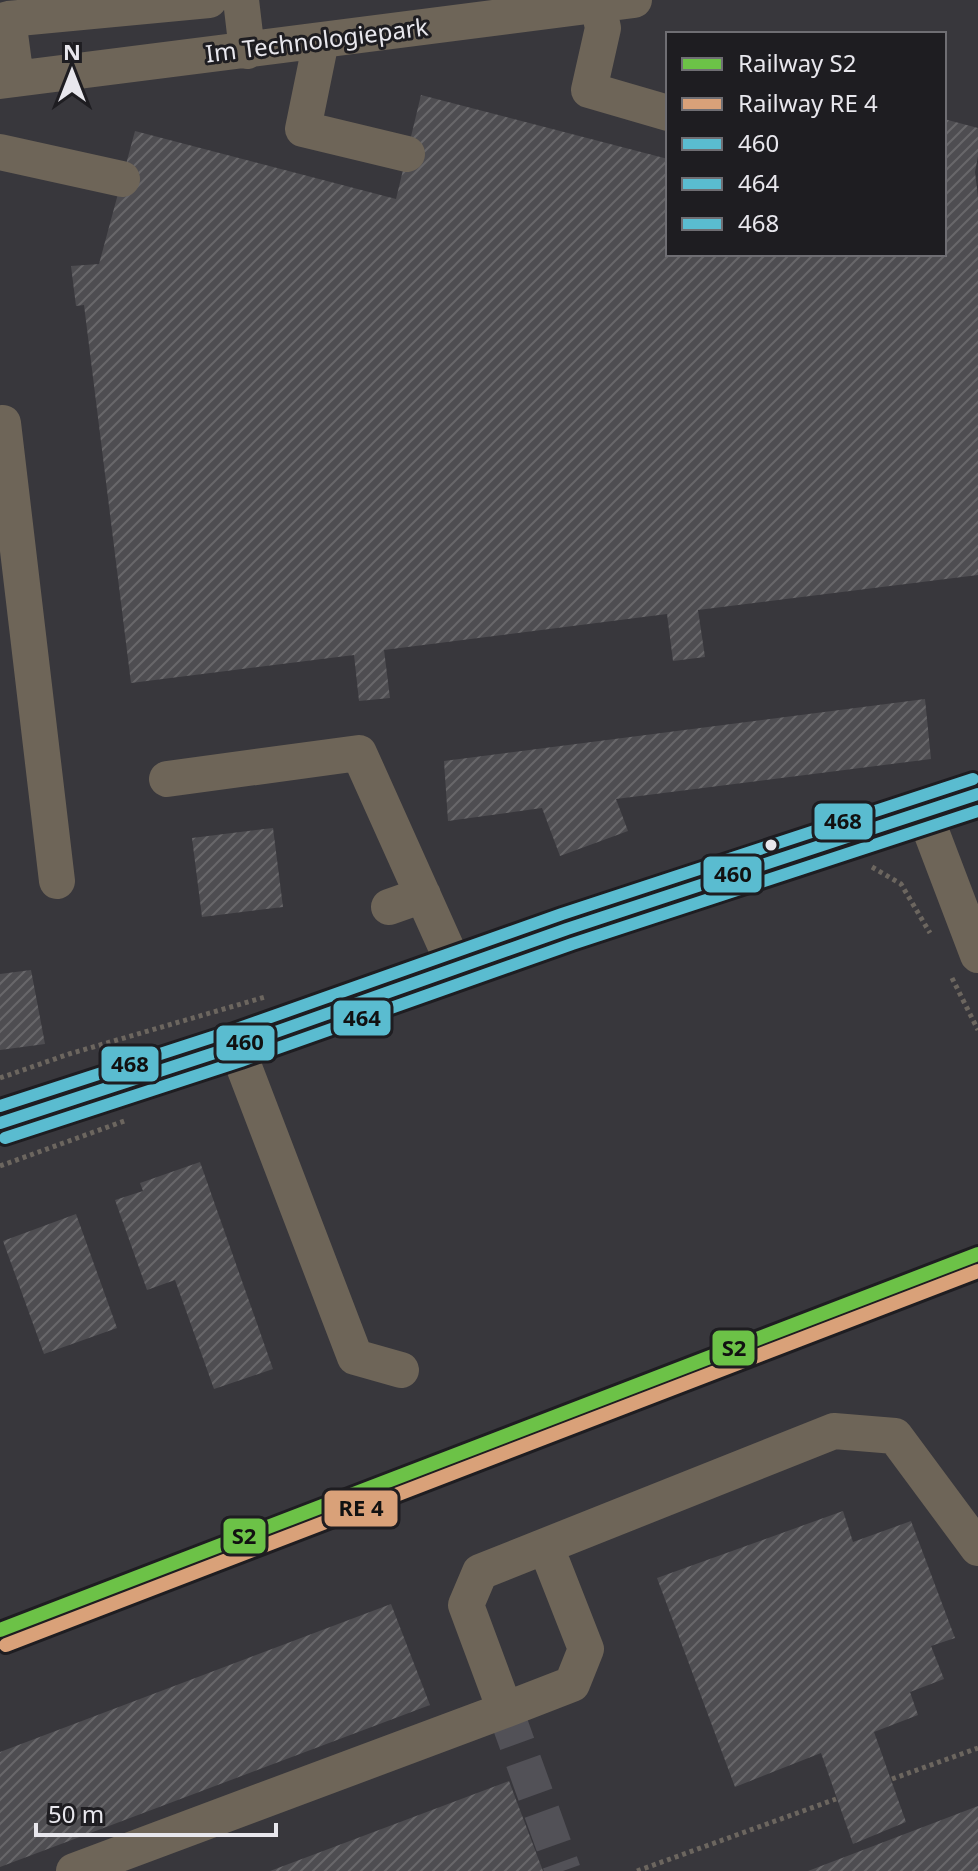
<svg xmlns="http://www.w3.org/2000/svg" width="978" height="1871" viewBox="0 0 978 1871" font-family="'Noto Sans',sans-serif">
  <defs>
    <pattern id="building-hatch" width="6" height="6" patternUnits="userSpaceOnUse" patternTransform="scale(2)"><rect width="6" height="6" fill="#4e4d51"/><path d="M-1 1l2-2M0 6l6-6M5 7l2-2" fill="none" stroke="#68676a"/></pattern>
  </defs>
  <rect width="100%" height="100%" fill="#38373c"/>
  <path fill="url(#building-hatch)" d="M421,95L668,159V254H944V119L978,128V156L975,172L978,197V575L698,610L705,657L673,661L667,614L384,650L390,698L359,701L354,655L131,683L84,305L76,306L71,266L99,264L135,131L396,199Z
    M925,699L931,759L616,799L628,831L560,856L542,808L448,821L444,761Z
    M273,828L283,907L202,917L192,838Z
    M31,970L45,1044L0,1050V974Z
    M200,1162L273,1369L214,1389L175,1280L147,1290L115,1200L143,1191L140,1183Z
    M76,1214L117,1328L44,1354L3,1241Z
    M843,1511L853,1542L911,1521L955,1638L931,1646L944,1679L910,1692L918,1715L874,1732L906,1822L853,1844L821,1753L735,1787L657,1578Z
    M391,1604L430,1705L0,1867V1752Z
    M509,1781L543,1871H270Z
    M978,1806V1871H808Z"/>
  <g fill="none" stroke-linecap="round" stroke-linejoin="round">
    <path stroke="#525157" stroke-width="36" stroke-dasharray="36 18" stroke-linecap="butt" d="M505,1710L563,1871"/>
    <path stroke="#6c665f" stroke-width="5" stroke-dasharray="4 4" stroke-linecap="butt" d="M872,867L901,884L930,933
      M952,978L978,1030
      M0,1078L69,1054L265,997
      M0,1166L127,1120
      M892,1779L978,1748
      M637,1871L836,1799"/>
    <path stroke="#6e6558" stroke-width="36" d="M241,0L247,51
      M598,5L603,28L589,90L668,113
      M321,41L303,129L407,154
      M16,79L8,19L209,0
      M0,81L634,0
      M0,152L122,179
      M3,423L57,881
      M167,779L359,753L455,967
      M924,813L978,955
      M389,907L423,895
      M236,1046L355,1357L401,1370
      M0,1123L236,1046L567,929L978,794
      M505,1710L572,1684L586,1649L546,1547
      M74,1871L505,1710L466,1605L480,1572L834,1431L895,1436L978,1548"/>
    <g stroke="#1e1d21" stroke-width="18">
      <path id="bus-1" d="M0,1123L236,1046L567,929L978,794"/>
    </g>
    <g stroke="#1e1d21" stroke-width="18">
      <path id="bus-2" d="M5,1138L241,1061L572,944L978,811"/>
    </g>
    <g stroke="#1e1d21" stroke-width="18">
      <path id="bus-3" d="M0,1106L231,1031L562,914L973,779"/>
    </g>
    <use href="#bus-1" stroke="#5abcd0" stroke-width="12"/>
    <use href="#bus-2" stroke="#5abcd0" stroke-width="12"/>
    <use href="#bus-3" stroke="#5abcd0" stroke-width="12"/>
    <g stroke="#1e1d21" stroke-width="20">
      <path id="rail-1" d="M0,1630L978,1254"/>
    </g>
    <g stroke="#1e1d21" stroke-width="20">
      <path id="rail-2" d="M6,1645L978,1271"/>
    </g>
    <use href="#rail-1" stroke="#6cc247" stroke-width="14"/>
    <use href="#rail-2" stroke="#d9a179" stroke-width="14"/>
  </g>
  <circle fill="#e8e7ed" stroke="#1e1d21" stroke-width="3" cx="771" cy="845" r="7"/>
  <g text-anchor="middle" stroke-width="6" stroke-linejoin="round" paint-order="stroke">
    <g font-size="24" fill="#e8e7ed" stroke="#1e1d21">
      <text transform="translate(317 41) rotate(-7)" y="8">Im Technologiepark</text>
    </g>
  </g>
  <g stroke="#1e1d21" stroke-width="3">
    <rect x="813" y="802" width="61" height="39" rx="8" fill="#5abcd0"/>
    <rect x="702" y="855" width="61" height="39" rx="8" fill="#5abcd0"/>
    <rect x="332" y="999" width="60" height="38" rx="8" fill="#5abcd0"/>
    <rect x="215" y="1024" width="61" height="38" rx="8" fill="#5abcd0"/>
    <rect x="100" y="1045" width="60" height="38" rx="8" fill="#5abcd0"/>
    <rect x="711" y="1329" width="45" height="38" rx="8" fill="#6cc247"/>
    <rect x="323" y="1489" width="76" height="39" rx="8" fill="#d9a179"/>
    <rect x="222" y="1517" width="45" height="38" rx="8" fill="#6cc247"/>
  </g>
  <g font-size="22" text-anchor="middle" font-weight="bold" fill="#111">
    <text x="843" y="829">468</text>
    <text x="733" y="882">460</text>
    <text x="362" y="1026">464</text>
    <text x="245" y="1050">460</text>
    <text x="130" y="1072">468</text>
    <text x="734" y="1356">S2</text>
    <text x="361" y="1516">RE 4</text>
    <text x="244" y="1544">S2</text>
  </g>
  <rect x="666" y="32" width="280" height="224" fill="#1e1d21" stroke="#6f6e73" stroke-width="2"/>
  <rect x="682" y="58" width="40" height="12" fill="#6cc247" stroke="#6f6e73" stroke-width="2"/>
  <text x="738" y="72" font-size="24" fill="#e8e7ed">Railway S2</text>
  <rect x="682" y="98" width="40" height="12" fill="#d9a179" stroke="#6f6e73" stroke-width="2"/>
  <text x="738" y="112" font-size="24" fill="#e8e7ed">Railway RE 4</text>
  <rect x="682" y="138" width="40" height="12" fill="#5abcd0" stroke="#6f6e73" stroke-width="2"/>
  <text x="738" y="152" font-size="24" fill="#e8e7ed">460</text>
  <rect x="682" y="178" width="40" height="12" fill="#5abcd0" stroke="#6f6e73" stroke-width="2"/>
  <text x="738" y="192" font-size="24" fill="#e8e7ed">464</text>
  <rect x="682" y="218" width="40" height="12" fill="#5abcd0" stroke="#6f6e73" stroke-width="2"/>
  <text x="738" y="232" font-size="24" fill="#e8e7ed">468</text>
  <g transform="translate(72 72)" stroke="#1e1d21" stroke-width="6" paint-order="stroke">
  <path d="M0-6L14 30L0 20L-14 30Z" fill="#e8e7ed"/>
  <text y="-12" font-size="22" font-weight="bold" text-anchor="middle" fill="#e8e7ed">N</text>
  </g>
  <path d="M36 1823v12h240v-12" fill="none" stroke="#e8e7ed" stroke-width="4"/>
  <text x="48" y="1823" font-size="24" fill="#e8e7ed" stroke="#1e1d21" stroke-width="6" paint-order="stroke">50 m</text>
</svg>
